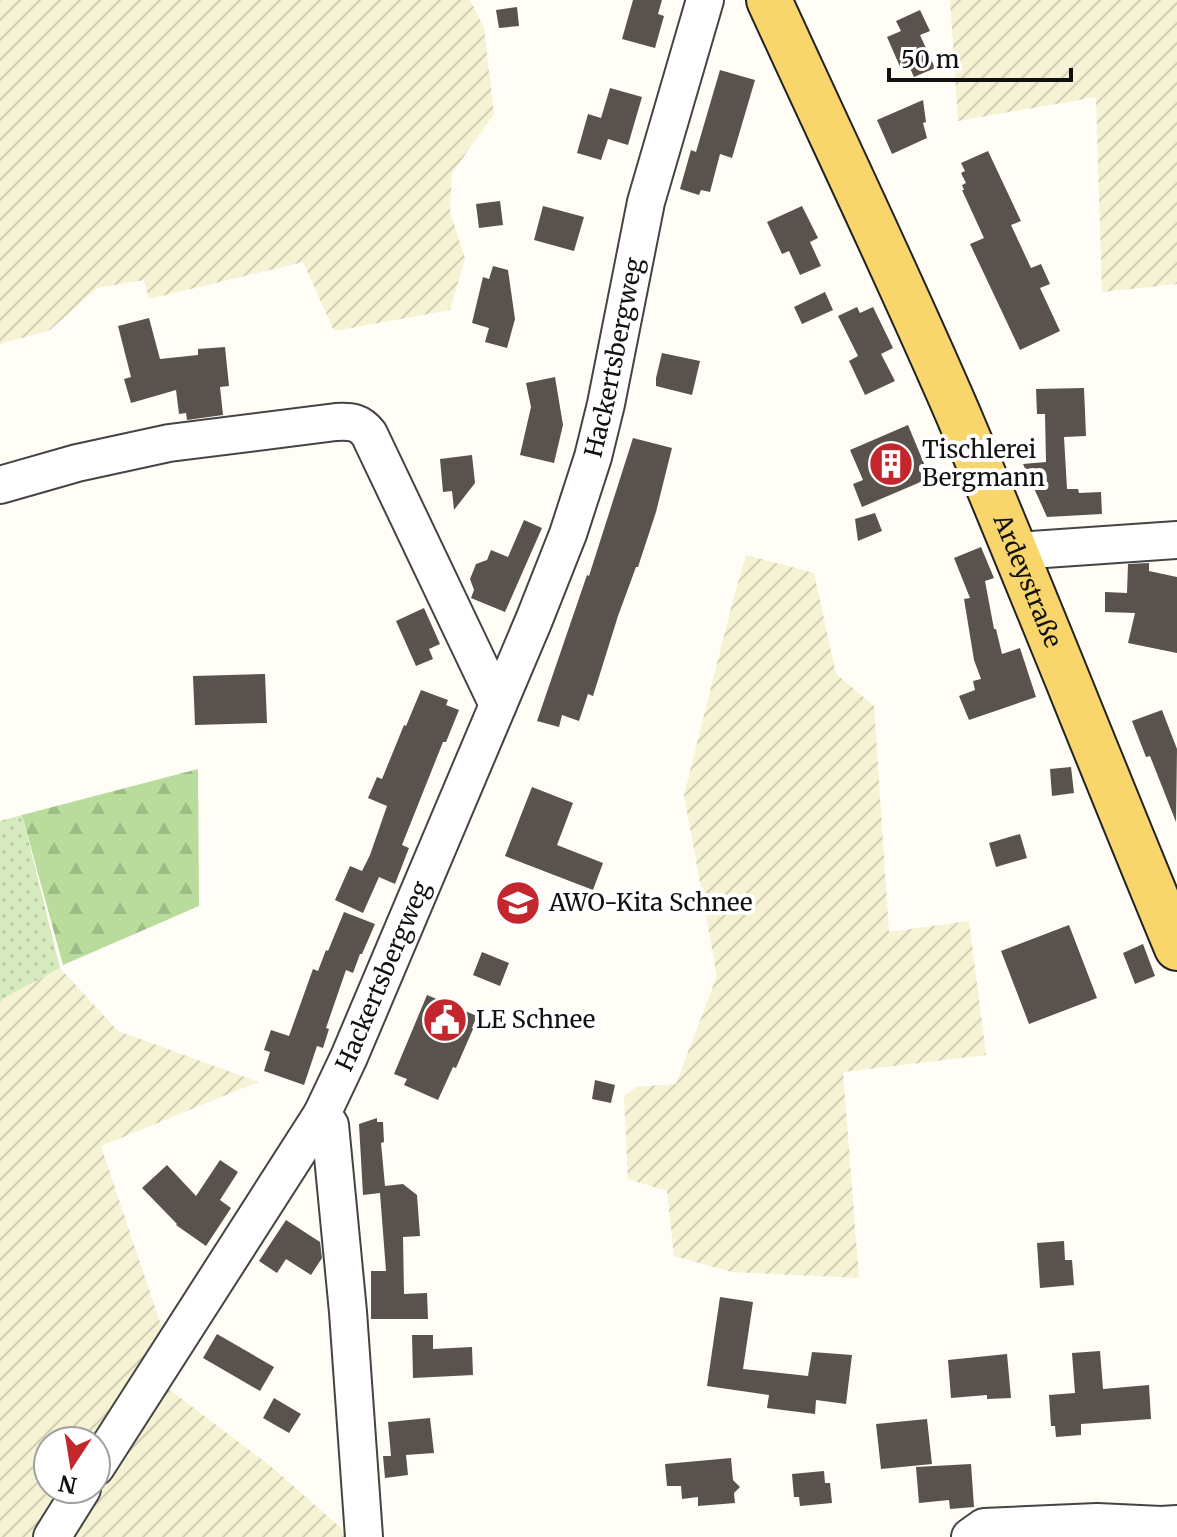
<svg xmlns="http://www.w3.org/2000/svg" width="1177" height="1537" viewBox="0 0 1177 1537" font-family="Merriweather,serif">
  <defs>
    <pattern id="farmland-furrows" width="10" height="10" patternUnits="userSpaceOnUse" patternTransform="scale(2)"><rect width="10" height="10" fill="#f6f3d4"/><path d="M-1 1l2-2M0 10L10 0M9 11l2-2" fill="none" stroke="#d2cfb5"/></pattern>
    <pattern id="grass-dots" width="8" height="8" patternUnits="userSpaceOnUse" patternTransform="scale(2)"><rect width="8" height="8" fill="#d5ebbd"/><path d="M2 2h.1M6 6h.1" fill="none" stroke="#b6c8a1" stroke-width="1.8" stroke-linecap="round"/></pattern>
    <pattern id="forest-firs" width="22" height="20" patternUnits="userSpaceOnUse" patternTransform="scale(2)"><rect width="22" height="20" fill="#b9dc9c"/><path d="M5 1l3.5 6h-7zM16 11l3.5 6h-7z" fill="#9ebc85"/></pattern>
  </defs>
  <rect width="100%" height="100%" fill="#fffdf5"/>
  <path fill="url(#farmland-furrows)" fill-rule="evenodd" d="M0,0H470L484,28L494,114L452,173L450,212L465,258L450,310L334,331L303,262L149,299L144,280L97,288L50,330L0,344Z
    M950,0H1177V284L1102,292L1096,97L958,121Z
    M746,555L814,573L836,674L874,706L889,932L969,921L986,1055L843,1072L859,1278L732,1272L674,1256L667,1191L628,1179L624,1097L636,1087L676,1084L717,976L684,795L732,604Z
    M60,968L118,1031L258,1082L101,1146L164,1334L154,1378L274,1469L351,1537H0V1000ZM48,1441H96V1489H48Z"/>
  <path fill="url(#grass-dots)" d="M22,815L60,968L0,1000V821Z"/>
  <path fill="url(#forest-firs)" d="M198,769L199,906L63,965L22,815Z"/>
  <path fill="#5a524d" d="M633,0H662L658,14L664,16L655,48L622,39Z
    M517,7L519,26L499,28L496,10Z
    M920,10L930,31L920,35L935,68L914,77L909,66L901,69L887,37L901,31L896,21Z
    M720,70L755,80L732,158L720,154L710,192L701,190L699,195L680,189L691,150L696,152Z
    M610,88L642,97L628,145L608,139L601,160L577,153L588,114L601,118Z
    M923,100L926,122L923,123L927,138L892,154L877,120Z
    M988,151L1021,221L1011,225L1031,268L1041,264L1050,284L1040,288L1060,331L1020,350L970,244L984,238L962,190H964L962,185L966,183L961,173L965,171L961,163Z
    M500,201L503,225L479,228L476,204Z
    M543,206L584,217L574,251L534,240Z
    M802,206L818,238L810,242L821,266L800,275L789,251L782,254L767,222Z
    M493,266L508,270L515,319L507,348L485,342L489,328L472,323L483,277L489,279Z
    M825,292L833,310L802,324L794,307Z
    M857,307L860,313L873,307L893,348L881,354L895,381L865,395L849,361L858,356L838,316Z
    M149,318L160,359L198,355V349L225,347L229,386L220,387L223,415L187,420L186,413L179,414L176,390L131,403L124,379L131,377L118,326Z
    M662,353L700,361L692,395L656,386V378Z
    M555,377L563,425L554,463L520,455L531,407L526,383Z
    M1084,388L1086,436L1064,437L1067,489H1078L1079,493L1101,492L1102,514L1047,517L1023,464L1046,462L1045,414H1037L1036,389Z
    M908,425L930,478L862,507L853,484L863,480L850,450Z
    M633,438L672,448L656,512L638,567H636L618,616L593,696L588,694L579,721L562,715L559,727L537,721L587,575L589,576Z
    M472,455L475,483L454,510L452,491L443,492L440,459Z
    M875,513L882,531L858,541L855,519Z
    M524,520L542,528L505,612L471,598L474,590L470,579L476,564L487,560L491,550L508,557Z
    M981,547L994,578L985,581L994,629H996L1002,654L1020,648L1036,697L969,720L959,696L975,690L973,681L981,679L974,660L964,599L970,598L954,558Z
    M1149,563V571L1177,577V653L1128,643L1135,613L1105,612V592L1127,593L1128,564Z
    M424,608L440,644L429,649L433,659L416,666L396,621Z
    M265,674L267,723L195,725L193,676Z
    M421,690L448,700L446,705L459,710L446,742H443L402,845L409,848L395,884L379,877L363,913L335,900L350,866L362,871L370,855L387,806L368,798L377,777L382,779L404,725L406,726Z
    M1162,710L1177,749L1176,822L1150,756L1146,757L1132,721Z
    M1071,767L1074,793L1052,796L1050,769Z
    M532,787L573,803L557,845L603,863L593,890L505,856Z
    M1020,834L1027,858L996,867L989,843Z
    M344,912L375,924L362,954H360L353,973L346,970L326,1028L329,1029L323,1048L317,1046L304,1085L264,1071L270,1052L264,1050L271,1030L289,1036L313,969L318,971L326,950L328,951Z
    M1069,925L1097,998L1029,1024L1001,951Z
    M1143,944L1155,976L1135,984L1123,953Z
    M482,952L509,963L500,986L473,975Z
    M427,995L477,1016L472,1028L473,1029L456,1068L453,1067L438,1100L404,1085L407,1079L394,1074Z
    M595,1080L615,1085L611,1103L592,1099Z
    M377,1118V1122H383L384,1142L381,1143L385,1186L403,1184L417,1195L420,1236L403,1237L404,1294L427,1293L428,1319H371V1271H386L380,1193L363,1195L359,1124Z
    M220,1160L238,1172L220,1200L231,1208L206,1246L176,1225L177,1224L142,1188L167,1165L196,1196Z
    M286,1220L320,1242L322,1258L311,1275L286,1259L277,1273L259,1261Z
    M1064,1241L1065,1260H1072L1074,1285L1040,1288L1037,1243Z
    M720,1297L753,1302L743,1369L808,1376L812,1352L852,1355L846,1404L816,1400L815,1414L767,1408L769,1395L707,1386Z
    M217,1334L274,1367L260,1391L203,1358Z
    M412,1335H433V1349L472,1347L473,1375L413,1378Z
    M1100,1351L1103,1389L1149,1385L1151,1419L1081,1424V1435L1056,1437L1055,1426H1051L1049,1395L1075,1393L1072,1353Z
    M1007,1354L1011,1398L987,1399V1395L951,1398L948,1360Z
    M274,1398L301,1414L289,1433L263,1418Z
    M430,1418L434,1453L406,1455L408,1475L385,1478L383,1456H391L388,1422Z
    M927,1419L932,1464L881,1469L876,1424Z
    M731,1458L733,1480L740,1487L734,1493L735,1503L698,1506V1497L682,1499L681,1486H667L665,1464Z
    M971,1464L974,1507L950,1509L949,1500L919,1503L916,1467Z
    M824,1471L825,1483H830L832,1503L800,1506L799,1497H794L792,1474Z"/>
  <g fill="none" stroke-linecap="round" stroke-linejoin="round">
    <g stroke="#444" stroke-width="40">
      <g id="minor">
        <path d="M0,485L77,463L169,443L336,422C351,421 360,422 369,434L498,705"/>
        <path d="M1016,551L1177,540"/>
        <path d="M322,1114L330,1125L348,1312L364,1537"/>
        <path id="s1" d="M96,1467L322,1114L349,1057L534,620L568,534L593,457L606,404L646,202L705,0"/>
        <path d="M52,1537L82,1489"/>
        <path d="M970,1537L984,1527L1097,1522L1161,1525L1177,1524"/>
      </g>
    </g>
    <g stroke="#222" stroke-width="48">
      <g id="major">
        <path id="s2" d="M769,0C832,138 898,275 958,414C1033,591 1103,770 1177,948"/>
      </g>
    </g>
    <use href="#minor" stroke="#fff" stroke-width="36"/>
    <use href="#major" stroke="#f9d66b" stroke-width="44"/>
  </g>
  <defs>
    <g id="building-disc" transform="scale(2.3)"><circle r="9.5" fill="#c4262e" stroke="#fff"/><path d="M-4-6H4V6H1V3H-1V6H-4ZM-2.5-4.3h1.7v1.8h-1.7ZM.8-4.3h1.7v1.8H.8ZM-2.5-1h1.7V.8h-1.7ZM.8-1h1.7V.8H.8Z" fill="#fff"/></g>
    <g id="school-disc" transform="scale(2.3)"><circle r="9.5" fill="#c4262e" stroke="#fff"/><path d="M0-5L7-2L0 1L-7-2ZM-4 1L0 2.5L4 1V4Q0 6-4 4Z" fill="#fff"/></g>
    <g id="civic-disc" transform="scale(2.3)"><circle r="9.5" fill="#c4262e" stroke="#fff"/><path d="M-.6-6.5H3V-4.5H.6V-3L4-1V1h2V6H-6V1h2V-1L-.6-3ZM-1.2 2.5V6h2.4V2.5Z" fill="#fff"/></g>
  </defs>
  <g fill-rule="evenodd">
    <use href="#building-disc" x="891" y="464"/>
    <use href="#school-disc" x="518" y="903"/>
    <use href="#civic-disc" x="445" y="1020"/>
  </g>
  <g text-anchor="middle" stroke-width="8" stroke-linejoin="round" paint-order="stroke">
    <g font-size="24" fill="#111" stroke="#fff">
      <text dy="8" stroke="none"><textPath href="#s1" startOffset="1232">Hackertsbergweg</textPath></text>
      <text dy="8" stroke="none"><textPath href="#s2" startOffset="636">Ardeystraße</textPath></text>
      <text dy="8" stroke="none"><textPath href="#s1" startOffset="570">Hackertsbergweg</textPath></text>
    </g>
    <g font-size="24" fill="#111" stroke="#fff" text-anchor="start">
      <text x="922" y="458">Tischlerei<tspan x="922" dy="28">Bergmann</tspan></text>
      <text x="549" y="911">AWO-Kita Schnee</text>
      <text x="476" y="1028">LE Schnee</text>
    </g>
  </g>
  <g transform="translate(72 1465) rotate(192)"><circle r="38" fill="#ffffff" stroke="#a0a0a0" stroke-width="2"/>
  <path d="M0-6L14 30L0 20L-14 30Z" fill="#c4262e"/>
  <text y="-12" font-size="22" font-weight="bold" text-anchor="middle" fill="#111111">N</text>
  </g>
  <path d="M889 68v12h182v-12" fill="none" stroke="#111111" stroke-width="4"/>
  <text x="901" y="68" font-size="24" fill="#111111" stroke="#ffffff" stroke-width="6" paint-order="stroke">50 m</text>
</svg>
